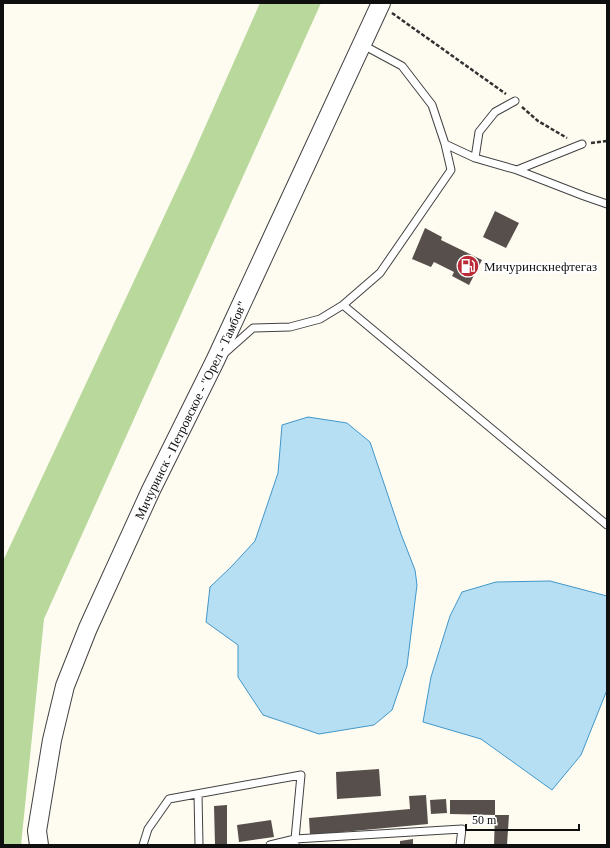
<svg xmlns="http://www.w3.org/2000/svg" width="610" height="848" viewBox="0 0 610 848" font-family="Georgia,serif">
  <rect width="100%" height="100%" fill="#fefbf1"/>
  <path fill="#b9d89b" d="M260,3H321L44,619L21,845H3V561L190,161Z"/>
  <path fill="#b7dff4" stroke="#4097c9" d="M308,417L347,423L370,442L401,534L415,570L417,585L407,666L392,710L374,725L319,734L263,715L238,677V645L206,622L210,587L231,567L255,541L278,473L282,425Z
    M550,581L607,596V690L581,755L552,790L481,739L423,722L431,677L450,616L462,592L496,582Z"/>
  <path fill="#574f4b" d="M495,211L519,223L506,248L483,237Z
    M425,228L442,237L441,240L482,260L469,285L452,276L454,272L434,262L431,267L412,259Z
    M379,769L381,796L337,799L336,772Z
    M426,795L428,824L310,835L309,818L410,809L409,796Z
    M446,799L447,813L431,814L430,800Z
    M450,800H495V815L450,814Z
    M227,805V845H215L214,806Z
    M495,815H509L507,845H494Z
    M271,820L274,837L239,842L237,825Z
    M413,839V845H400V841Z"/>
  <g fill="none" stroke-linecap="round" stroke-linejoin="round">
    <g stroke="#424242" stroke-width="9">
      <path id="service" d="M445,144L475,158L517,170L584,196L607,204
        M475,158L479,132L495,112L515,101
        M517,170L582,144
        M343,305L607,525
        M226,352L253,328L290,327L320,319L343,305L380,273L451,170L445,144L432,105L402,66L363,45
        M198,794L199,845
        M143,845L148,829L169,799L301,775L295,839L462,829L460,845
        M270,845L295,839V845"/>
    </g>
    <g stroke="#424242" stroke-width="20">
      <g id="tertiary">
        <path id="s1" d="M39,845L37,831L52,740L65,686L88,628L151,490L215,361L381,3"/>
      </g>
    </g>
    <path stroke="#313131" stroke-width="2.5" stroke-dasharray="4 2" stroke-linecap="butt" d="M392,13L506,94
      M522,107L538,121L567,138
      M591,143L607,141"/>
    <use href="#service" stroke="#fff" stroke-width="7"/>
    <use href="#tertiary" stroke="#fff" stroke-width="18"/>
  </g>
  <defs>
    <g id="fuel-disc" transform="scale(1.15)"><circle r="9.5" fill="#ba2b36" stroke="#fff"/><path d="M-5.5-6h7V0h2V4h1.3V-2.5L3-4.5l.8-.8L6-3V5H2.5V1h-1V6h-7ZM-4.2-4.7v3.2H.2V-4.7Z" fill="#fff"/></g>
  </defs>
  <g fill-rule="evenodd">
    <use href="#fuel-disc" x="468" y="266"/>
  </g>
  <g text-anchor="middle" stroke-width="4" stroke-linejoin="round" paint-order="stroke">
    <g font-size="13" fill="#0f0f0f" stroke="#fff" text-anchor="start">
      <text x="484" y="271">Мичуринскнефтегаз</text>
    </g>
    <g font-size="13" fill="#0f0f0f" stroke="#fff">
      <text dy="5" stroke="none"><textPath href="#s1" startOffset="465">Мичуринск - Петровское - "Орел - Тамбов"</textPath></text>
    </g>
  </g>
  <rect width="610" height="848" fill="none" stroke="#0f0f0f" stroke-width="8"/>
  <path d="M466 824v6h113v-6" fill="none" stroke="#0f0f0f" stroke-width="2"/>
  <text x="472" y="824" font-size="12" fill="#0f0f0f" stroke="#ffffff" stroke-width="3" paint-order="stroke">50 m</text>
</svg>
